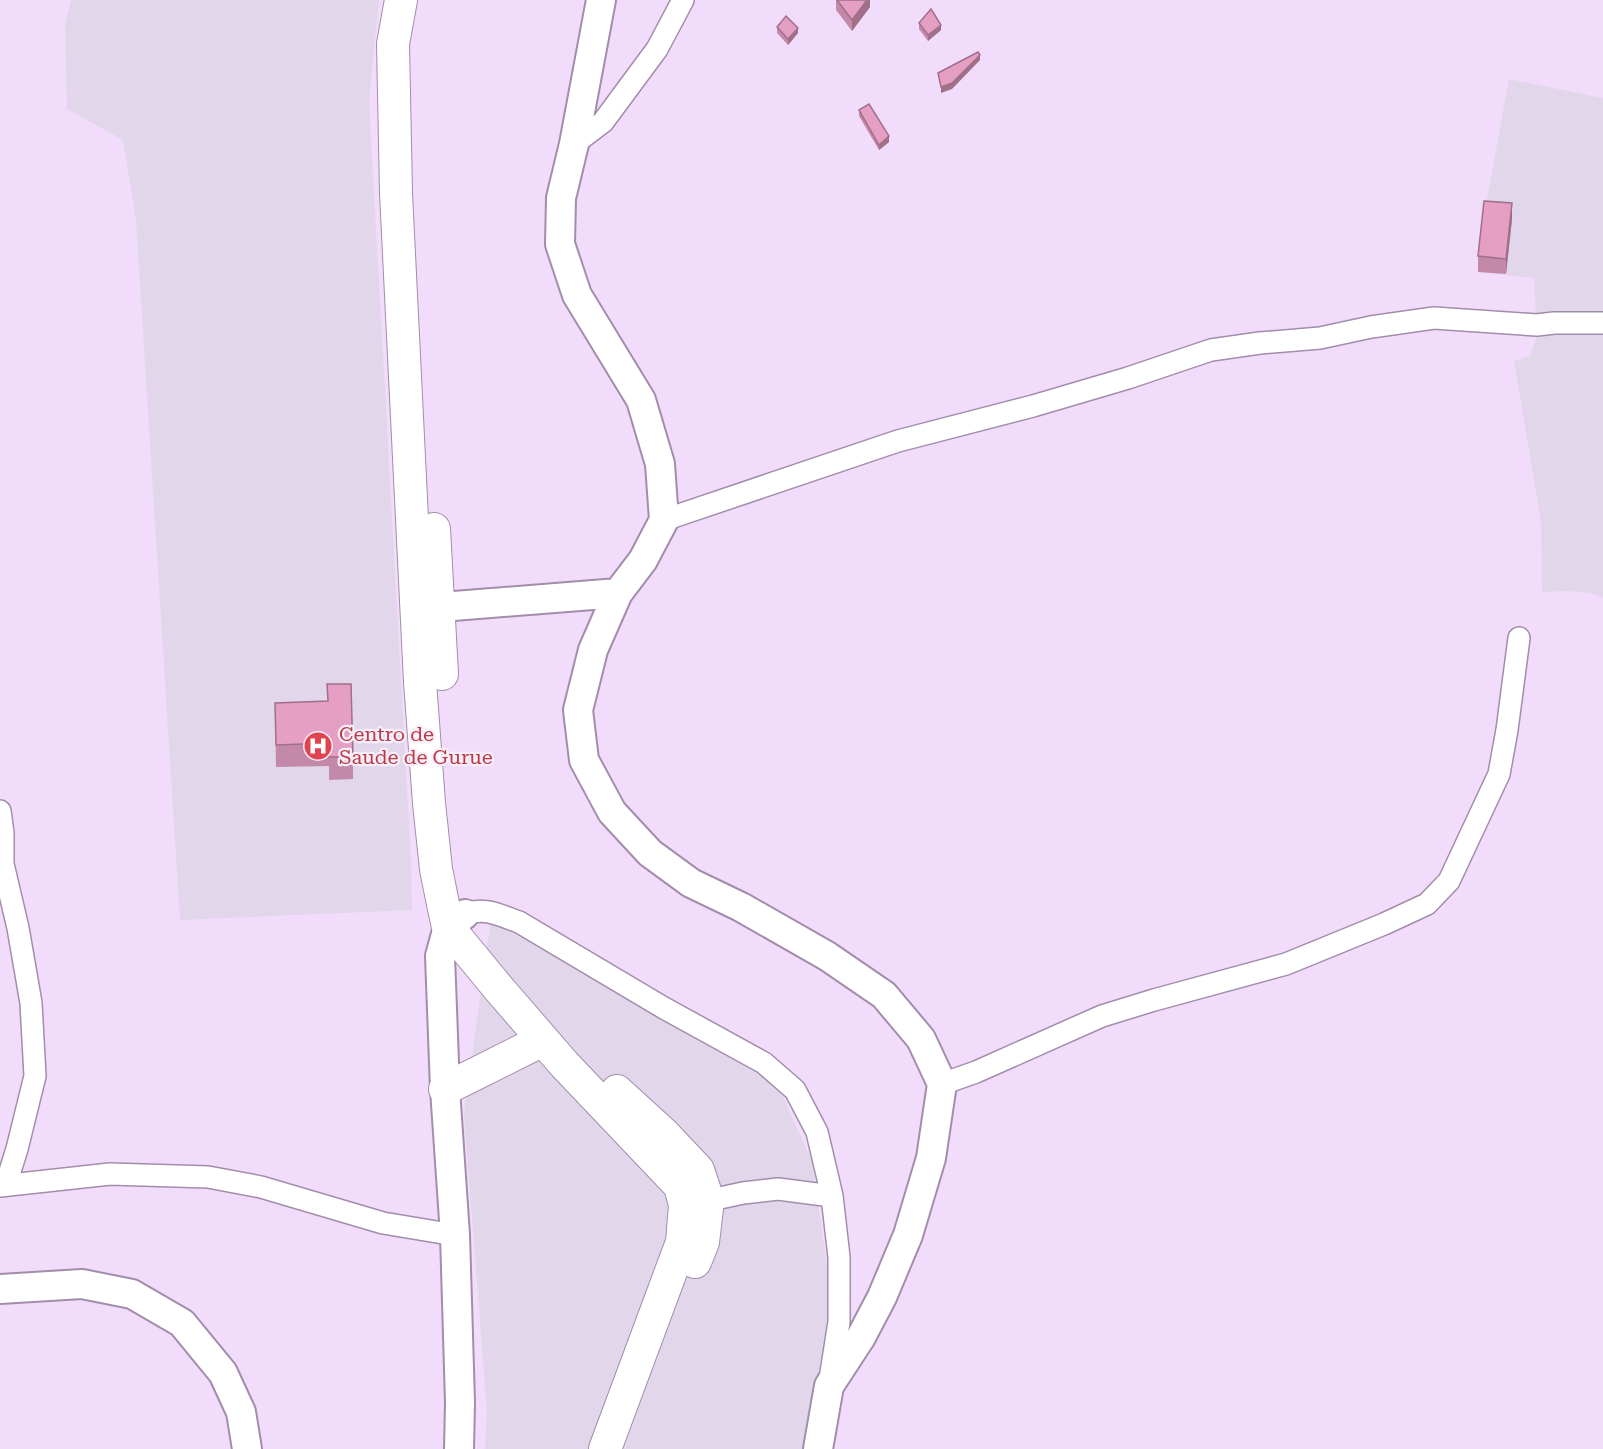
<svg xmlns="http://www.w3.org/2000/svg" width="1603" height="1449" viewBox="0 0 1603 1449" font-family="'Roboto Serif',serif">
  <rect width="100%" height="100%" fill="#f2dcfc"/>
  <path fill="#e2d6ea" d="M71,0H379L369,102L411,861L412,910L180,920L136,220L123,140L67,109L65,26Z
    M1509,79L1603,98V598L1590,593L1567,591L1542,592L1541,522L1514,361L1530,356L1537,336L1534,278L1478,272L1484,216Z
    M491,919L778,1086L812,1161L832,1300L804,1449H485L487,1413L464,1114Z"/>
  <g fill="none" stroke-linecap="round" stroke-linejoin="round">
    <g stroke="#a28dab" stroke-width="24">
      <path id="street" d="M574,144L603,122L657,49L683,0
        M664,520L898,441L1033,406L1128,378L1211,350L1260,343L1320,338L1371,327L1434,318L1537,325L1554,323H1603
        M0,811L3,833V864L18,928L31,1003L35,1076L17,1149L6,1184
        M465,914C485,907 499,915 519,922L664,1008L764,1063L795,1090L817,1132L832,1196L839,1257V1322L830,1379
        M942,1084L976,1072L1102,1016L1154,1000L1286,964L1384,924L1427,904L1449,881L1499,774L1507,730L1519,638
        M0,1186L110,1174L208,1177L261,1187L383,1223L455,1235
        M697,1203L743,1193L778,1189L832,1196"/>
    </g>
    <g stroke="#a28dab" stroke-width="32">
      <path id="secondary" d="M601,0L574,144L561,198L560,244L577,295L641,400L660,464L664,520L643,560L618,593L593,650L578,710L584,760L612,812L650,853L691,883L741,907L827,956L884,995L921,1039L942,1084L931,1158L908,1235L882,1297L861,1337L829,1386L818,1449
        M416,609L618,593
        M0,1289L82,1284L132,1294L182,1323L223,1373L241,1412L247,1449
        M459,1449L460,1402L455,1235L445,1089L440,956L448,927L465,914"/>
    </g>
    <g stroke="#a28dab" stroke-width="34">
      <path id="primary" d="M401,0L393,44L396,193L420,682L429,803L436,869L443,904L448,927L500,990L564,1064L680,1186L685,1205L682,1242L605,1449
        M434,529L442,674
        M445,1089L543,1040
        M617,1091L663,1133L698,1170L708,1200L703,1242L695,1262"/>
    </g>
    <use href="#street" stroke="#fff" stroke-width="21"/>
    <use href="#secondary" stroke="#fff" stroke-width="28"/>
    <use href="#primary" stroke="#fff" stroke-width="32"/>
  </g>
  <path fill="#c489a8" d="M836,0H870V7L852,31L836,10Z
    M919,23L941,30L928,41L919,29Z
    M777,27L798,33L788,45L777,33Z
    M859,110L889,142L879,150L859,116Z
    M1512,219L1506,274L1478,272V256Z
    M275,703L353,757V779L329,780V766L276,767Z"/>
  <path fill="#a06f88" d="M867,0H870V7L852,31V20Z
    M941,25V30L928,41V35Z
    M798,28V33L788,45V39Z
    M980,55V60L952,89L941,93V87Z
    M889,136V142L879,150V145Z
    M1512,203V219L1506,274V259Z"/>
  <path fill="#e49fc3" stroke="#a06f88" stroke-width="1.5" d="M837,0H867L852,20Z
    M931,9L941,25L928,35L919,23Z
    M786,16L798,28L788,39L777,27Z
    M978,52L980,55L952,83L941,87L938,73Z
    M869,104L889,136L879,145L859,110Z
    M1484,201L1512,203L1506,259L1478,256Z
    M327,684H351L353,757H329V743L276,745L275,703L328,701Z"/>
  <defs>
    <g id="hospital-disc" transform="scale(1.5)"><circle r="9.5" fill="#e0444e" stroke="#f7eefb"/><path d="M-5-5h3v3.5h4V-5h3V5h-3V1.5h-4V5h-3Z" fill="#fff"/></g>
  </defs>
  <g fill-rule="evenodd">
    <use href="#hospital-disc" x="318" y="746"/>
  </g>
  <g text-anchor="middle" stroke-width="4.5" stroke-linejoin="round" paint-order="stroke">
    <g font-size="20" fill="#be3a42" stroke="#f7eefb" text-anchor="start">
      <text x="339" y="741">Centro de<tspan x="339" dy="23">Saude de Gurue</tspan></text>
    </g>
  </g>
</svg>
